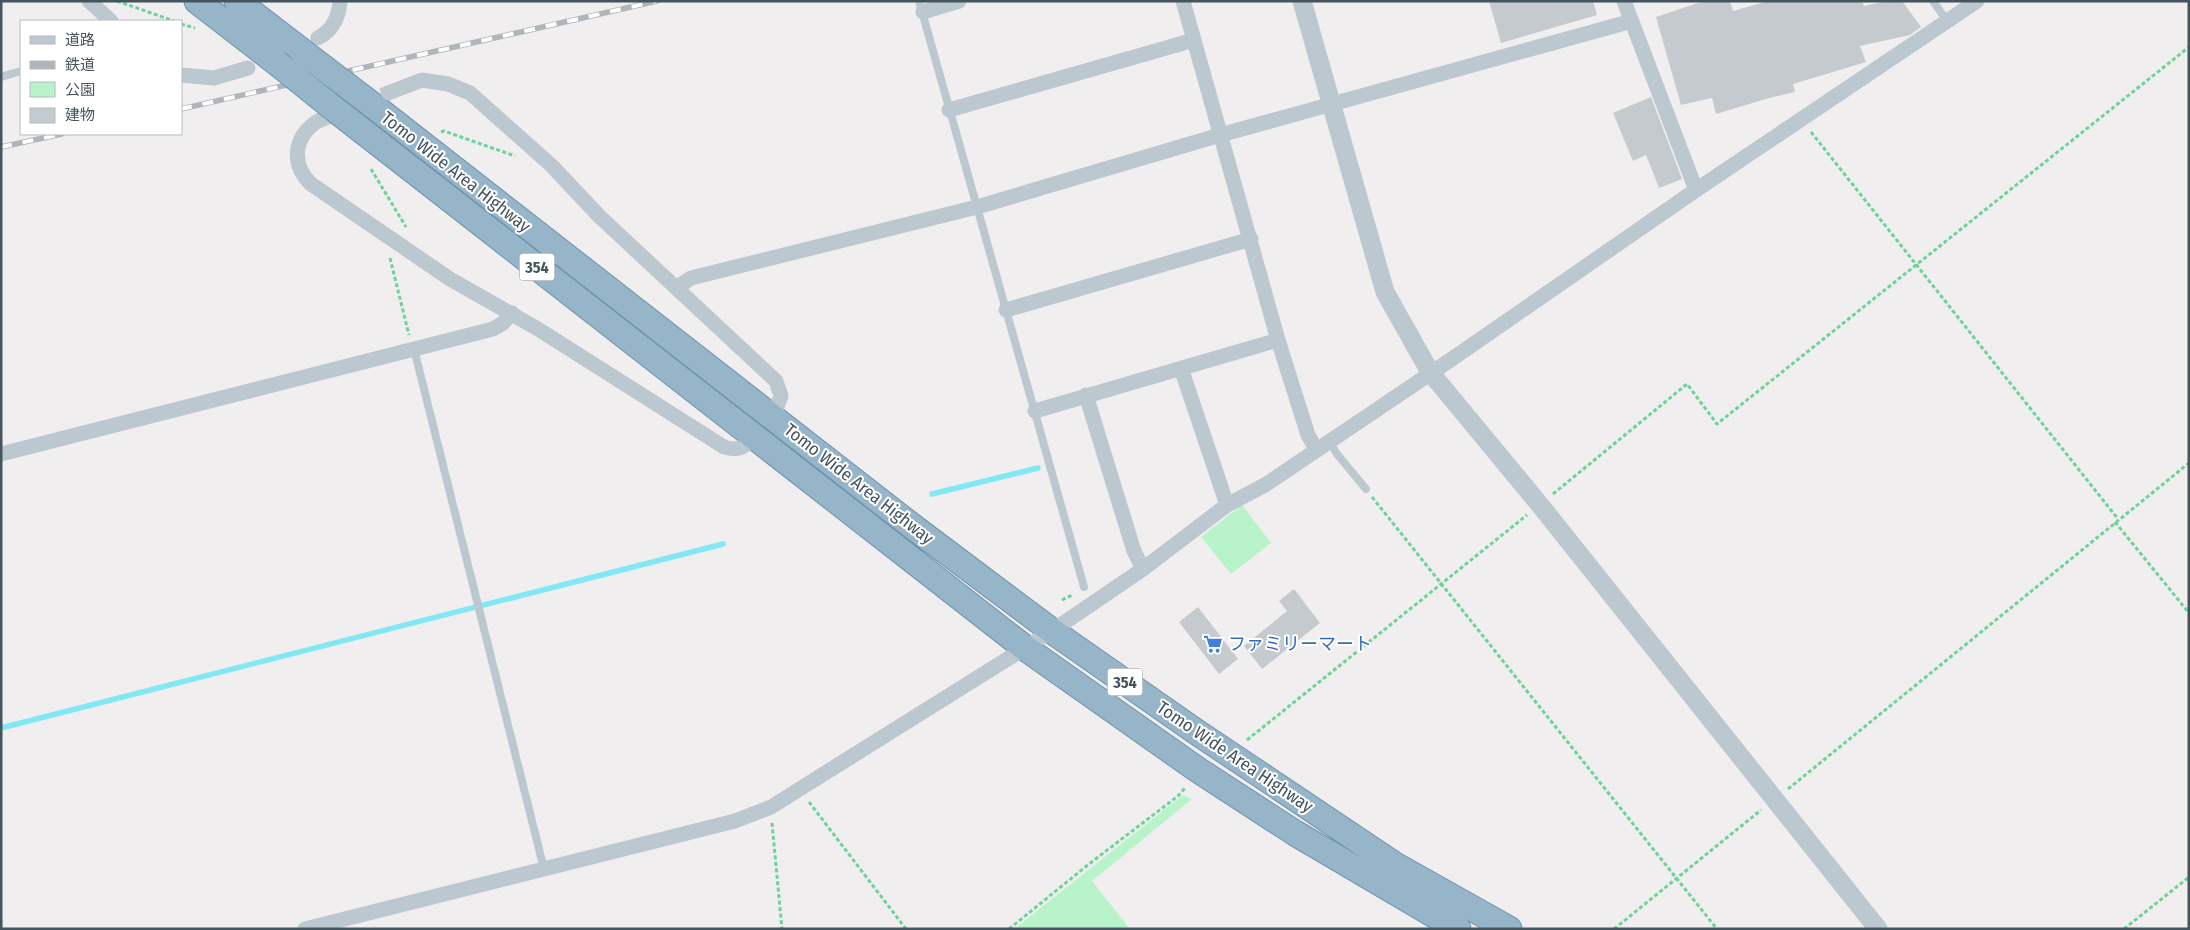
<svg xmlns="http://www.w3.org/2000/svg" width="2190" height="930" viewBox="0 0 2190 930" font-family="'Fira Sans Condensed','Noto Sans JP',sans-serif">
  <rect width="100%" height="100%" fill="#f1eeef"/>
  <path fill="#b9f3c9" d="M1242,505L1271,543L1231,574L1201,537Z
    M1183,795L1192,799L1092,881L1130,929H1014Z"/>
  <g fill="none" stroke-linecap="round" stroke-linejoin="round">
    <path stroke="#82e8f4" stroke-width="5.5" d="M932,494L1038,468
      M1,728L723,544"/>
  </g>
  <path fill="#c5cacf" d="M1489,1H1593L1597,15L1501,43Z
    M1704,1H1730L1733,11L1768,1H1862L1864,6L1886,1H1902L1921,27L1910,35L1860,46L1866,62L1793,84L1795,92L1769,98L1716,114L1712,98L1681,105L1656,17Z
    M1651,97L1682,179L1659,188L1646,155L1633,161L1613,113Z
    M1294,589L1320,623L1262,669L1244,646L1287,611L1279,601Z
    M1198,607L1238,659L1219,674L1179,622Z"/>
  <g fill="none" stroke-linecap="round" stroke-linejoin="round">
    <path stroke="#c6c8cb" stroke-width="15" stroke-dasharray="15 8" stroke-linecap="butt" d="M318,121L388,93"/>
    <g stroke="#6d93ae" stroke-width="27">
      <path id="trunk" d="M197,1L277,63
        M237,1L303,52
        M362,97L912,526L1052,631L1195,731L1395,865L1509,929
        M333,108L1025,648L1198,770L1295,833L1458,929"/>
    </g>
    <path stroke="#6dd497" stroke-width="3" stroke-dasharray="4 2.5" stroke-linecap="butt" d="M117,1L174,21
      M181,24L195,28
      M441,132L444,131L515,156
      M1811,132L2118,519
      M371,169L406,227
      M390,258L409,335
      M1553,494L1687,384L1717,424L2189,47
      M1372,497L1717,929
      M2115,522L2189,613
      M1062,600L1072,595
      M1247,740L1527,515
      M1788,789L2189,463
      M809,802L906,929
      M772,823L782,929
      M1009,929L1089,864L1178,796L1186,787
      M1614,929L1761,810
      M2124,929L2189,877"/>
    <path stroke="#bbc8cf" stroke-width="8" d="M919,1L1084,587
      M1933,1L1947,21
      M1,77L21,71
      M414,349L544,869
      M1329,441L1337,454L1366,489"/>
    <path stroke="#bbc8cf" stroke-width="15" d="M89,1L111,21
      M1183,1L1278,340L1308,435L1316,449
      M1624,1L1696,190
      M923,12L959,1
      M318,38C333,30 339,17 340,1
      M181,75L214,78L248,68
      M388,93L422,80L448,84L470,93L552,166L599,216L776,381L781,396L773,417
      M949,110L1194,40
      M318,121C294,136 290,164 311,184L450,279L538,329L724,447C739,452 745,446 756,436
      M676,288L691,278L977,207L1220,135L1632,21
      M1006,310L1251,239
      M1181,368L1227,505
      M1086,395L1134,551L1143,569
      M1035,411L1278,340
      M1,454L493,329L503,323L512,313
      M305,929L735,821L771,807L1052,631L1143,569L1227,505L1265,485L1449,361L1696,190L1977,1"/>
    <path stroke="#bbc8cf" stroke-width="19" d="M1302,1L1385,292L1430,372L1540,505L1878,929"/>
    <use href="#trunk" stroke="#97b5c9" stroke-width="25"/>
    <g stroke="#b0b5ba" stroke-width="5.5">
      <path id="rail" d="M181,109L657,1
        M1,147L62,134"/>
    </g>
    <use href="#rail" stroke="#fff" stroke-width="4" stroke-dasharray="11" stroke-linecap="butt"/>
    <g stroke="#6d93ae" stroke-width="27" stroke-linecap="butt">
      <path id="trunk-bridge" d="M303,52L362,97
        M277,63L333,108"/>
    </g>
    <use href="#trunk-bridge" stroke="#97b5c9" stroke-width="25"/>
  </g>
  <defs>
    <g id="supermarket-bare" transform="scale(1.5)"><path d="M-6-5.5h2.5l.6 2H6L4.5 2H-2.5L-4.4-4H-6ZM-1.5 3.2a1.3 1.3 0 1 0 .1 0ZM3 3.2a1.3 1.3 0 1 0 .1 0Z" fill="#3f7fe0" stroke="#fff" stroke-width="2.5" paint-order="stroke"/></g>
  </defs>
  <g fill-rule="evenodd">
    <use href="#supermarket-bare" x="1213" y="644"/>
  </g>
  <g text-anchor="middle" stroke-width="4" stroke-linejoin="round" paint-order="stroke">
    <g fill="#fff" stroke="#7d888e" stroke-width="1">
      <rect x="519.5" y="253.5" width="35" height="27" rx="4"/>
      <rect x="1107.5" y="668.5" width="35" height="27" rx="4"/>
    </g>
    <g font-size="16" font-weight="bold" fill="#45555e">
      <text x="537" y="273">354</text>
      <text x="1125" y="688">354</text>
    </g>
    <g font-size="18" fill="#45555e" stroke="#fff">
      <text transform="translate(456 172) rotate(38)" y="6">Tomo Wide Area Highway</text>
      <text transform="translate(859 484) rotate(38)" y="6">Tomo Wide Area Highway</text>
      <text transform="translate(1235 757) rotate(34)" y="6">Tomo Wide Area Highway</text>
    </g>
    <g font-size="18" fill="#366cbe" stroke="#fff" text-anchor="start">
      <text x="1228" y="650">ファミリーマート</text>
    </g>
  </g>
  <rect width="2190" height="930" fill="none" stroke="#45555e" stroke-width="5"/>
  <rect x="20" y="20" width="162" height="115" fill="#ffffff" stroke="#b5bbbf"/>
  <rect x="30" y="36" width="25" height="8" fill="#bbc8cf" stroke="#b5bbbf"/>
  <text x="65" y="45" font-size="15" fill="#45555e">道路</text>
  <rect x="30" y="61" width="25" height="8" fill="#b0b5ba" stroke="#b5bbbf"/>
  <text x="65" y="70" font-size="15" fill="#45555e">鉄道</text>
  <rect x="30" y="82" width="25" height="15" fill="#b9f3c9" stroke="#b5bbbf"/>
  <text x="65" y="95" font-size="15" fill="#45555e">公園</text>
  <rect x="30" y="108" width="25" height="15" fill="#c5cacf" stroke="#b5bbbf"/>
  <text x="65" y="120" font-size="15" fill="#45555e">建物</text>
</svg>
